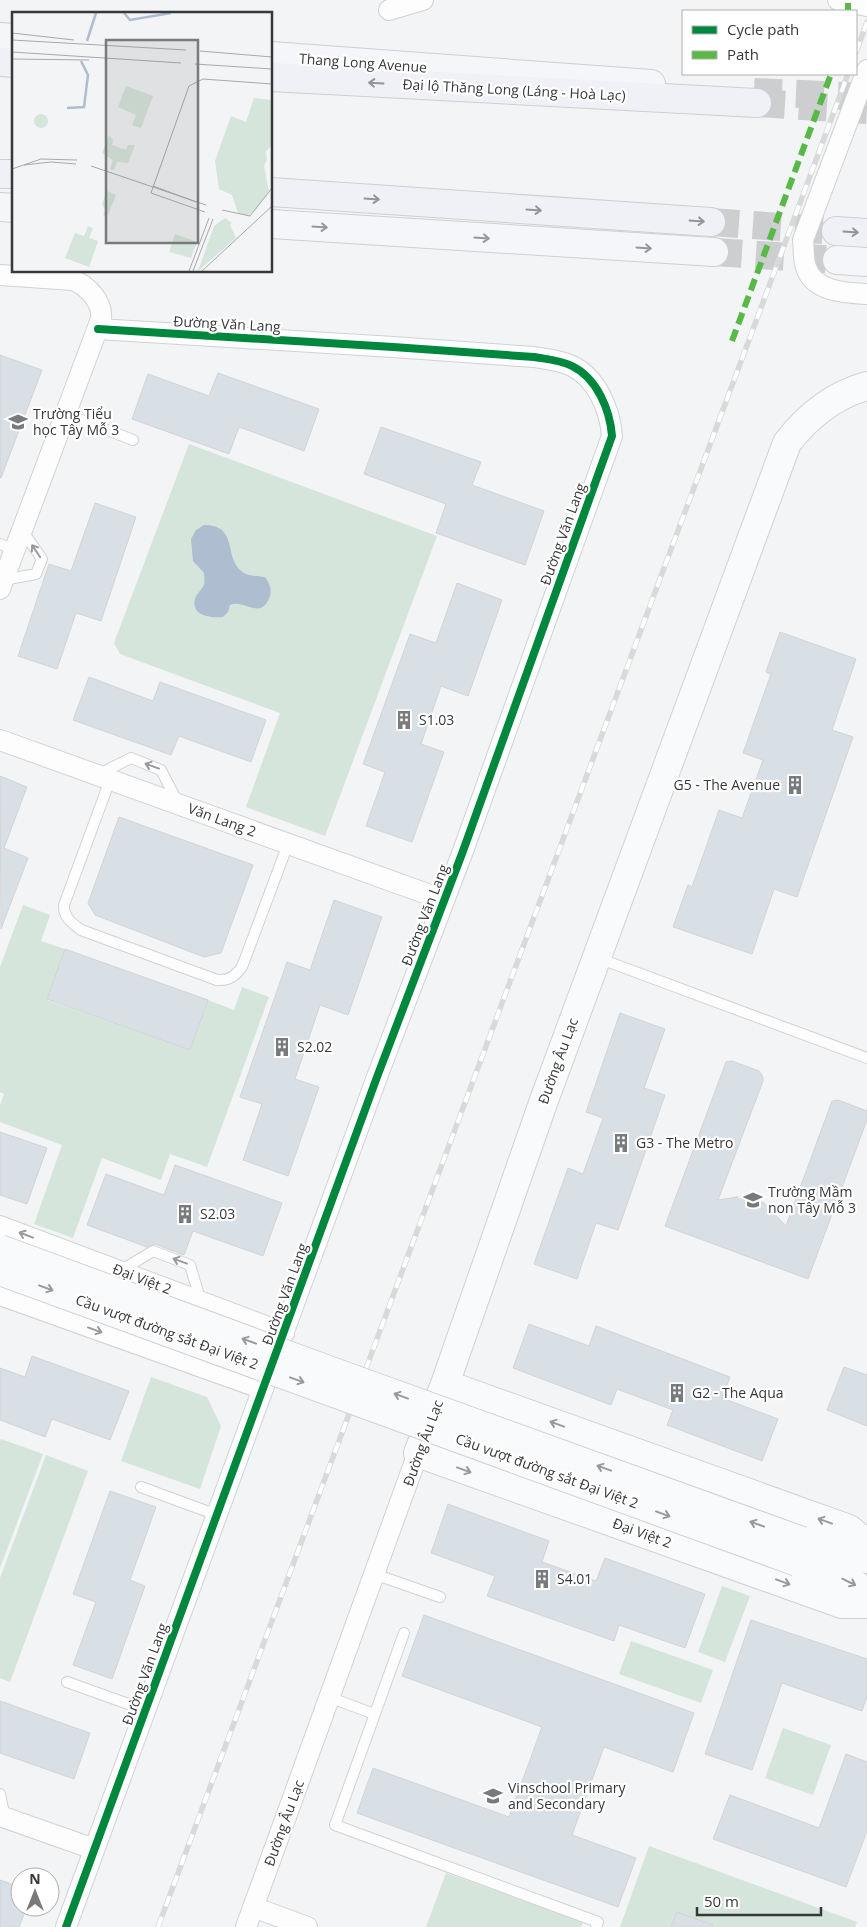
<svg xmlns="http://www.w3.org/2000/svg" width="867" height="1927" viewBox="0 0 867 1927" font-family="'Open Sans',sans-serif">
  <rect width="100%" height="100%" fill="#f2f4f6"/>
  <path fill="#d5e5dc" d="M189,444L437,536L325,836L246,807L280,713L120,654L114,643Z
    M23,905L50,915L41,941L65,949L47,1000L190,1050L208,1000L234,1010L242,987L269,997L207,1167L170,1154L161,1180L102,1158L73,1238L34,1224L62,1145L0,1122V1105L4,1094L0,1092V967Z
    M151,1377L207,1397L221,1426L200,1489L121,1461Z
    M1,1439L43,1454L0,1568V1441Z
    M46,1455L88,1471L10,1682L0,1678V1578Z
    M722,1586L750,1596L725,1662L698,1652Z
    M631,1641L713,1670L701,1703L619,1674Z
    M783,1728L831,1745L813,1795L765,1778Z
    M649,1846L857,1922L855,1927H620Z
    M446,1873L583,1922L581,1927H426Z"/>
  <path fill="#afbdd0" d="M204,525C241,525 221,561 246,574C251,576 259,576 265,577C269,583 272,588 270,596C261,622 244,598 230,605L228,612L223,617C211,618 191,616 195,599C196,594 202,590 204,585C205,582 204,577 204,573L193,561L191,539L196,530Z"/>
  <path fill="#d8dfe5" stroke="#d2d4d5" d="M0,355L42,370L1,478L0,477Z
    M218,373L319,409L304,451L239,427L229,454L132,419L148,374L209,396Z
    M381,427L481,462L472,485L544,511L525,565L436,533L446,504L364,474Z
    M95,503L136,517L101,621L76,613L57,669L18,656L49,564L71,571Z
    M457,583L502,600L468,696L441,686L421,744L444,752L412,842L366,826L385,772L363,764L410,634L436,643Z
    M780,632L856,659L832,730L853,737L797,897L774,889L752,954L673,927L688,885L692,887L719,810L742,818L763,760L743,753L771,674L766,672Z
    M89,677L153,701L160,682L266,720L251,762L179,736L171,755L73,720Z
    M0,776L27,787L4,848L28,858L1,929Z
    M119,817L253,865L221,953L204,957L95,915L88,903Z
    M334,900L382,917L348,1015L320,1005L295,1079L319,1087L288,1176L243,1160L262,1104L240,1097L287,962L310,970Z
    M65,949L208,1000L190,1050L47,999Z
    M620,1013L665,1029L644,1088L665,1095L618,1230L596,1223L577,1279L534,1264L568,1168L583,1174L603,1118L586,1112Z
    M732,1061L759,1071L763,1077V1081L718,1200L743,1196L753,1198L764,1203L786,1226L832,1101L838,1100L867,1111V1120L808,1279L665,1226L726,1062Z
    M0,1132L47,1148L27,1204L0,1195Z
    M175,1165L282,1203L263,1256L193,1231L184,1255L155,1244L147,1247L87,1225L106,1174L164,1195Z
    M529,1324L589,1346L596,1326L730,1377L722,1398L778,1419L762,1461L667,1425L673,1410L617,1389L611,1405L513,1368Z
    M32,1356L129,1391L110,1440L52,1419L45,1437L0,1420V1368L25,1377Z
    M844,1367L867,1375V1426L827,1410Z
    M110,1491L156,1507L130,1580L145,1586L112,1679L73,1665L96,1602L73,1594Z
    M448,1504L549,1541L542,1562L596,1581L605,1558L705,1594L685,1648L619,1625L614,1641L487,1596L495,1576L431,1553Z
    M424,1615L694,1713L673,1772L604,1747L572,1835L636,1858L618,1907L357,1813L373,1768L509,1817L542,1727L402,1676Z
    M751,1620L867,1659V1696L862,1711L782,1683L752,1770L705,1754Z
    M0,1701L90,1733L74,1779L0,1753Z
    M846,1754L867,1762V1831L846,1887L713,1839L730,1795L819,1828Z
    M0,1880L20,1887V1907H27L19,1927H0Z
    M677,1912L713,1925L712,1927H671Z"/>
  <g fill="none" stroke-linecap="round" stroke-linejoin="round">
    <path stroke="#cdced0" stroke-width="28" stroke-dasharray="28 14" stroke-linecap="butt" d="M754,92L867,97
      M714,252L837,260"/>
    <path stroke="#cdced0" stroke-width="28" stroke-dasharray="28 14" stroke-linecap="butt" d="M757,103L867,110
      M711,222L836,231"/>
    <g stroke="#d0d2d3" stroke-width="12">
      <path id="lane" d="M66,414L133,440
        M0,544L15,550
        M3,580L36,574L42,559L22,530
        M99,774L131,758L161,770L178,803
        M110,780L64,905C63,917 72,923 81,930L217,980C229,981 235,976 242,967L288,844
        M598,958L867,1058
        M120,1271L153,1251L190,1265L201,1302
        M141,1487L217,1515
        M374,1574L440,1597
        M404,1633L335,1825L598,1922L596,1927
        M67,1682L145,1710
        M329,1697L374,1714
        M0,1794L5,1818"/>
    </g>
    <g stroke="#d0d2d3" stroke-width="22">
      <path id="street" d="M838,0L867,6
        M389,10L423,0
        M867,70L803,240C804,248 803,259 806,267C813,292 847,293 867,294
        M0,275L73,280C88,286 103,302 101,319L0,589
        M0,740L444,900
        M0,1226L284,1333
        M0,1295L263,1389
        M0,1816L94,1849
        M253,1907L307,1927
        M66,1927L377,1077L463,851L612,436C610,410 597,378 572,366C560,360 546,359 534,357L393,347L98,329
        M246,1927L418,1453"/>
    </g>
    <g stroke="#d0d2d3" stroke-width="30">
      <path id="secondary" d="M867,386C834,395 807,417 787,443L543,1103L445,1384L418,1453L842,1604H867
        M445,1384L849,1529L867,1544
        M802,1541L843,1555L867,1559
        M797,1562L852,1582L867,1593"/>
    </g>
    <g stroke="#cecfd0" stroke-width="30">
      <path id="primary" d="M0,37L14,38
        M271,56L651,84
        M0,207L14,208
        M271,224L714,252
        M837,260L867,262"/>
    </g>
    <g stroke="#cecfd0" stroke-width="30">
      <path id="highway" d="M0,62L14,63
        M271,77L757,103
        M0,174H14
        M271,192L711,222
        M836,231L867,233"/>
    </g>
    <use href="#lane" stroke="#fdfdfe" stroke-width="10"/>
    <use href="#street" stroke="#fdfdfe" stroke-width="20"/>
    <use href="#secondary" stroke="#f9fafc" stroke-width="28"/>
    <use href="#primary" stroke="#f5f6f9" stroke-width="28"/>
    <use href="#highway" stroke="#eff1f7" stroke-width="28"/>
    <g stroke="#d8d9d9" stroke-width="5.5">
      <path id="rail" d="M856,52L867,22
        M158,1927L848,74"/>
    </g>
    <use href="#rail" stroke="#fff" stroke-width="4" stroke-dasharray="11" stroke-linecap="butt"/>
    <g stroke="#d0d2d3" stroke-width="30" stroke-linecap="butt">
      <path id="secondary-bridge" d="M0,1249L331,1371L802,1541
        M0,1271L797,1562"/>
    </g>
    <use href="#secondary-bridge" stroke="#f9fafc" stroke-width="28"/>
    <path stroke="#58b947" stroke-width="6" stroke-dasharray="12 6" stroke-linecap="butt" d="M848,11V3
      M732,341L831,74"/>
    <g stroke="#fff" stroke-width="11">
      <path id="cycleway" d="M66,1927L377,1077L463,851L612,436C610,410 597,378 572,366C560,360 546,359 534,357L393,347L98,329"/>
    </g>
    <use href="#cycleway" stroke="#00873e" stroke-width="8"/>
  </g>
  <defs><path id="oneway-shaft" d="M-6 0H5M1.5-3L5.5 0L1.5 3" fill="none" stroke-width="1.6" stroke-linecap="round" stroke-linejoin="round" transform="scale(1.25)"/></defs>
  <g stroke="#939498">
    <use href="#oneway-shaft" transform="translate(376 83) rotate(-177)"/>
    <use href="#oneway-shaft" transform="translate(372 199) rotate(4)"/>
    <use href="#oneway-shaft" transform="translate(534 210) rotate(4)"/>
    <use href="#oneway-shaft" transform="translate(697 221) rotate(4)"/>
    <use href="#oneway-shaft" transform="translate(851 232) rotate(4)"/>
  </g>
  <g stroke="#969799">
    <use href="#oneway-shaft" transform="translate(320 227) rotate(4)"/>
    <use href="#oneway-shaft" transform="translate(482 238) rotate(4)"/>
    <use href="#oneway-shaft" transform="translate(644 248) rotate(4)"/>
  </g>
  <g stroke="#9a9a9c">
    <use href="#oneway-shaft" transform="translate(36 551) rotate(-124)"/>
    <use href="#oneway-shaft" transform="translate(152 766) rotate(-160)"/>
    <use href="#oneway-shaft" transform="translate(26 1235) rotate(-159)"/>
    <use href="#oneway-shaft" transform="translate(180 1261) rotate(-160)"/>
    <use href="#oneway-shaft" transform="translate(95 1330) rotate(20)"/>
  </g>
  <g stroke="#98999a">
    <use href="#oneway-shaft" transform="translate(46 1288) rotate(20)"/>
    <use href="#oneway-shaft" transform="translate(249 1341) rotate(-160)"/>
    <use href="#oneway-shaft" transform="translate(297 1380) rotate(20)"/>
    <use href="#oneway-shaft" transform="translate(401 1396) rotate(-160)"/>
    <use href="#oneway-shaft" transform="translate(557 1424) rotate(-160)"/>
    <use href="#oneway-shaft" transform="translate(604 1468) rotate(-160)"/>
    <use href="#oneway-shaft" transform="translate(464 1470) rotate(20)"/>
    <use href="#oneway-shaft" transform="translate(663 1514) rotate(20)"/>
    <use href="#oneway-shaft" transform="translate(825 1521) rotate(-160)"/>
    <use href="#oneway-shaft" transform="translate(757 1524) rotate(-160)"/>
    <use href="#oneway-shaft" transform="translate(783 1582) rotate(20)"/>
    <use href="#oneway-shaft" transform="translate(849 1582) rotate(26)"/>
  </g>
  <defs>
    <g id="school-bare" transform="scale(1.5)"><path d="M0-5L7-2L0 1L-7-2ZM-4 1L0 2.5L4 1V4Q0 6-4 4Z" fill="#787a7b" stroke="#fff" stroke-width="2.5" paint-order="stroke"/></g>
    <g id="building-bare" transform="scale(1.5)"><path d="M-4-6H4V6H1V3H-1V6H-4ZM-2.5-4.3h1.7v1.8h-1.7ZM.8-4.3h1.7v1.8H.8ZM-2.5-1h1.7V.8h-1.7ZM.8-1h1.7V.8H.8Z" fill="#787a7b" stroke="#fff" stroke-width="2.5" paint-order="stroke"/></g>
  </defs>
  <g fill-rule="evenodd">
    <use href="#school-bare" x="18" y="422"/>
    <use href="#building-bare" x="404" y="720"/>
    <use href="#building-bare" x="795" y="785"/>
    <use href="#building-bare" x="282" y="1047"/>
    <use href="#building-bare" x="621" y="1143"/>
    <use href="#school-bare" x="753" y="1200"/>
    <use href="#building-bare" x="185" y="1214"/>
    <use href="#building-bare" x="677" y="1393"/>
    <use href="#building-bare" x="542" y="1579"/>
    <use href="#school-bare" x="493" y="1796"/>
  </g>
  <g text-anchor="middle" stroke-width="4.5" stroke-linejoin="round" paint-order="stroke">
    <g font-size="14" fill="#373839" stroke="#fff">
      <text transform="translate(363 63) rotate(4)" y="5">Thang Long Avenue</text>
      <text transform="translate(514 90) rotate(3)" y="5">Đại lộ Thăng Long (Láng - Hoà Lạc)</text>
      <text transform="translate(227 324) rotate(3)" y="5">Đường Văn Lang</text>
      <text transform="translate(563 534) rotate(-70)" y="5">Đường Văn Lang</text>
      <text transform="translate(222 820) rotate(20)" y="5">Văn Lang 2</text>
      <text transform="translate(425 915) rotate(-69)" y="5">Đường Văn Lang</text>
      <text transform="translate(558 1061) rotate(-70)" y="5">Đường Âu Lạc</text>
      <text transform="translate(142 1279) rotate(21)" y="5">Đại Việt 2</text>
      <text transform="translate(285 1294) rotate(-70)" y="5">Đường Văn Lang</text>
      <text transform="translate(167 1332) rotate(20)" y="5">Cầu vượt đường sắt Đại Việt 2</text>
      <text transform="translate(423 1443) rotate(-70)" y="5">Đường Âu Lạc</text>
      <text transform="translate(547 1471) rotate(20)" y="5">Cầu vượt đường sắt Đại Việt 2</text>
      <text transform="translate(642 1533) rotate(20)" y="5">Đại Việt 2</text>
      <text transform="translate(145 1674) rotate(-70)" y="5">Đường Văn Lang</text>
      <text transform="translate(284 1823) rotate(-70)" y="5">Đường Âu Lạc</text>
    </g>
    <g font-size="14" fill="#373839" stroke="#fff" text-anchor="start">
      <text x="33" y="419">Trường Tiểu<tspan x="33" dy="16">học Tây Mỗ 3</tspan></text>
      <text x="419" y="725">S1.03</text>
      <text x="780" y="790" text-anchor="end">G5 - The Avenue</text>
      <text x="297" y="1052">S2.02</text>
      <text x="636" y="1148">G3 - The Metro</text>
      <text x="768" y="1197">Trường Mầm<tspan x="768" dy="16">non Tây Mỗ 3</tspan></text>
      <text x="200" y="1219">S2.03</text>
      <text x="692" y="1398">G2 - The Aqua</text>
      <text x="557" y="1584">S4.01</text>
      <text x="508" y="1793">Vinschool Primary<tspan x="508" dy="16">and Secondary</tspan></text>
    </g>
  </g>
  <g transform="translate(12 12)">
    <rect width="260" height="260" fill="#f2f4f6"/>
    <path d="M114,74L141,84L129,116L120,113L124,103L106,95ZM242,86L260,88V133L254,139L255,148L252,154L257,179L244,198L235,204L226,201L220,183L207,177L203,149L219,104L234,110ZM22 109a7 7 0 1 1 14 0a7 7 0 1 1-14 0ZM97,123L101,128L100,133L114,138L116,133H123L116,151L105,150L102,158L98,157L101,148L90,141ZM95,179L104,183L95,205L91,203L93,198L90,192ZM213,206L220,211L218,213L224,226L186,259L202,214ZM76,214L81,216L77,226L86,229L77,255L53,246L63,221L72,224ZM163,222L185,230L179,246L157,240Z" fill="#d5e5dc"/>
    <path fill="none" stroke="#afbdd0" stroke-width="2.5" d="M112,1L118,8L159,1M75,29L84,1M55,96L72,95L76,63L69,49"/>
    <path fill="none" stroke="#a7a9aa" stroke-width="1" d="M0,21L62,28M0,28L174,38M188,39L260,45M0,40L169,51M0,47L77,48M183,52L260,57M12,153L39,150L64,152M79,154L194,193M0,157L29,147L65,148M141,174L187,191M210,198L238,204L260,176M193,200L139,181L177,74L191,67L260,72M177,259L197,206M181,259L201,207M190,259L260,194"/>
    <path fill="#787a7b" fill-opacity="0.15" stroke="#787a7b" stroke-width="2.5" d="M94,28H186V231H94Z"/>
    <rect width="260" height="260" fill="none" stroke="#373839" stroke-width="2.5"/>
  </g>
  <rect x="682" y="10" width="175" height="65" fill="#ffffff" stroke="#afafb0"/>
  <rect x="692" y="26" width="25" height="8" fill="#00873e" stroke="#afafb0"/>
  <text x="727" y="35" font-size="15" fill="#373839">Cycle path</text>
  <rect x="692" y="51" width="25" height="8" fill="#58b947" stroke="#afafb0"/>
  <text x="727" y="60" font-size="15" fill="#373839">Path</text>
  <g transform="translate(35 1892)"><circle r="24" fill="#ffffff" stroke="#afafb0"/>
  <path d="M0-4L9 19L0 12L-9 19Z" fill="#787a7b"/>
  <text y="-8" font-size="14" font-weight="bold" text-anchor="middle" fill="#373839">N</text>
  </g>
  <path d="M697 1907v8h124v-8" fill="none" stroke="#373839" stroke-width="2.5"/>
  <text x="704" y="1907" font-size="15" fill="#373839" stroke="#ffffff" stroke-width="4" paint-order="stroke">50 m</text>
</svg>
